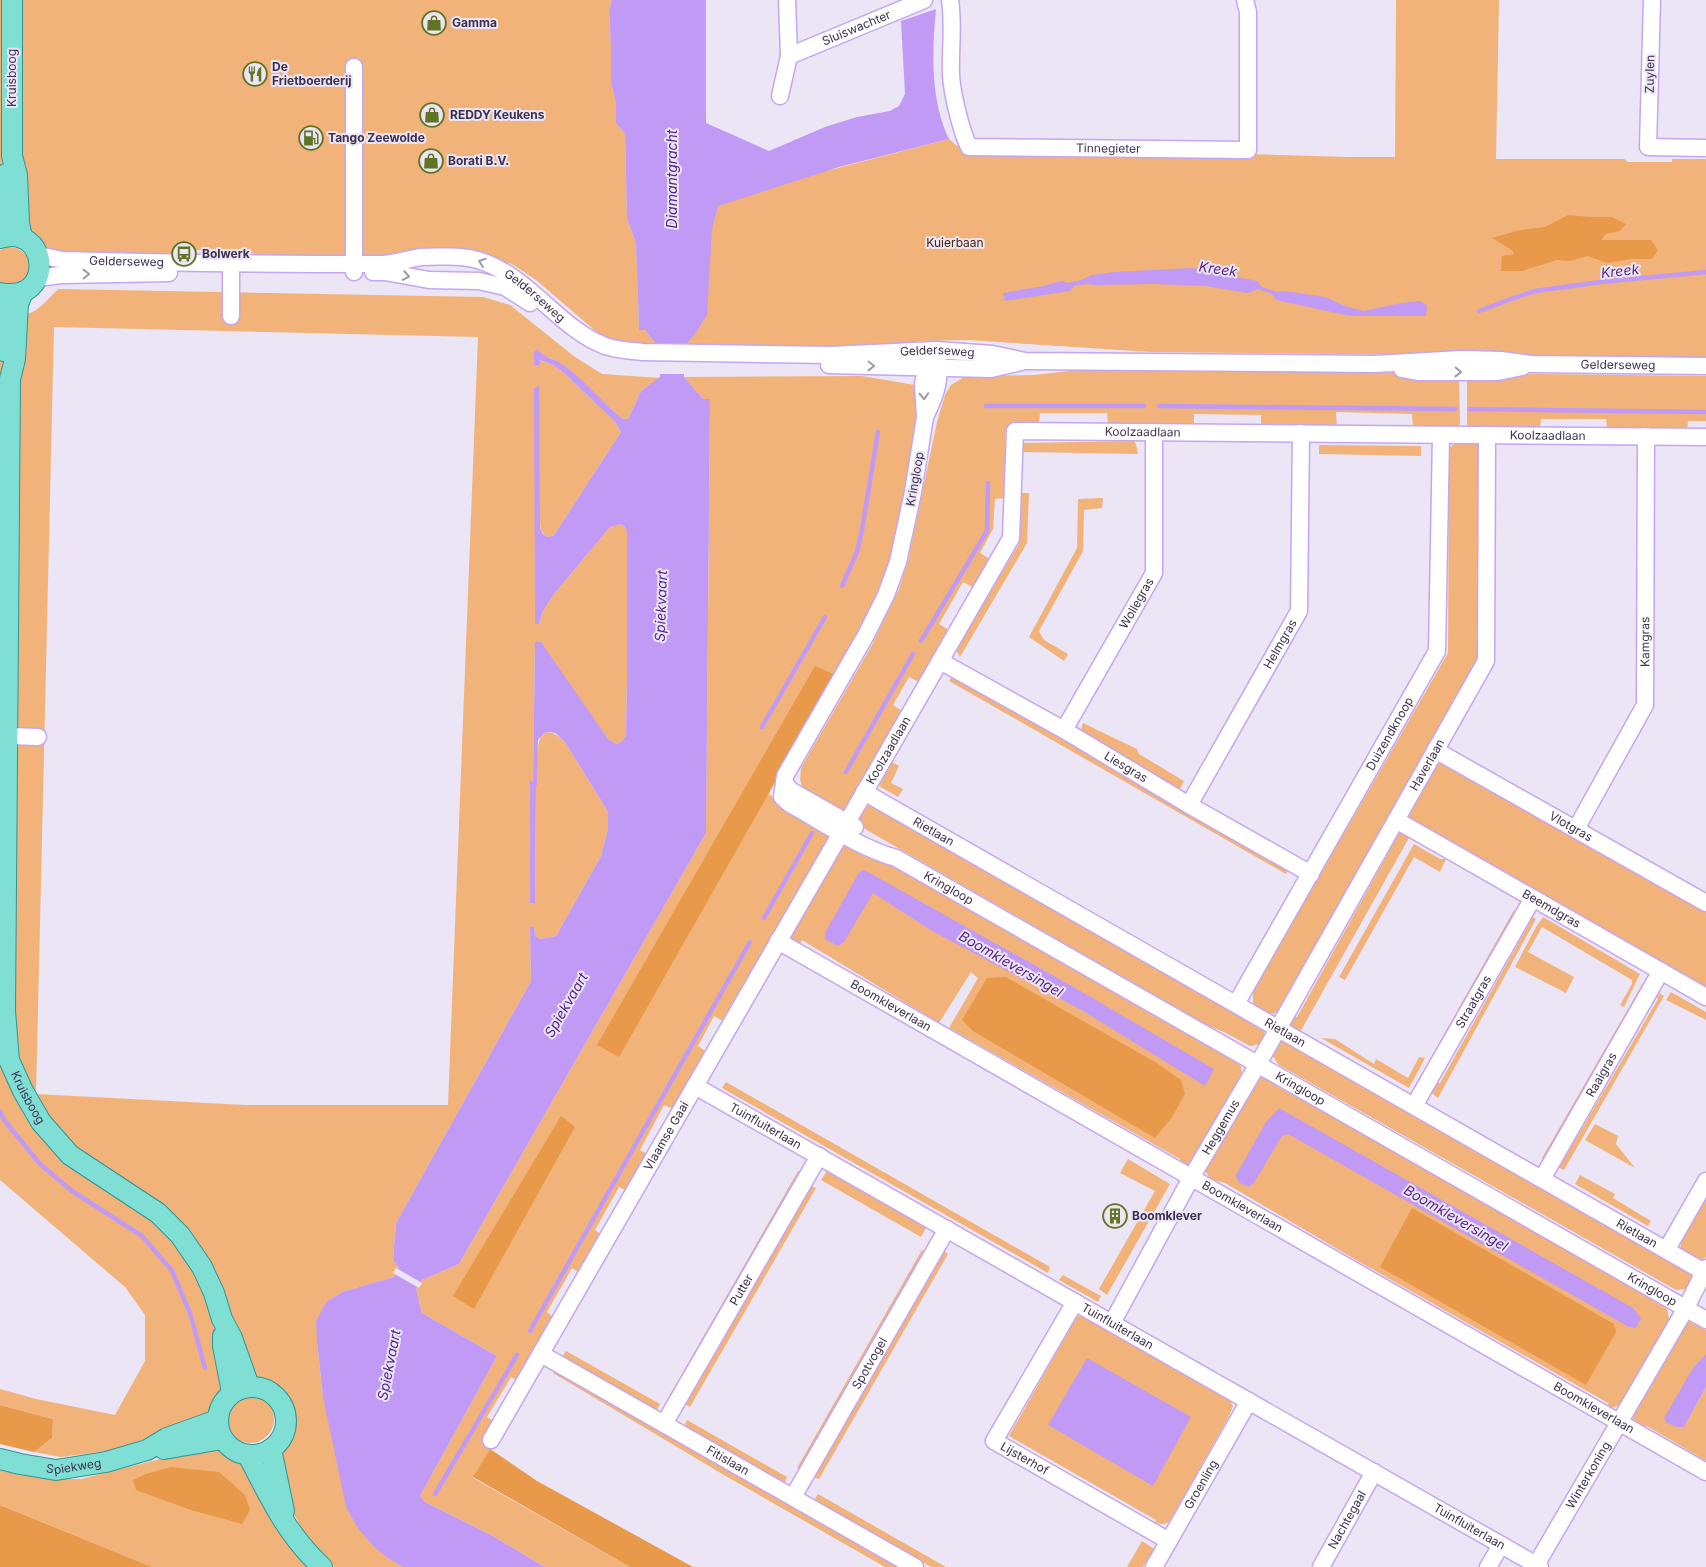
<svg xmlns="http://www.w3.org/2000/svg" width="1706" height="1567" viewBox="0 0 1706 1567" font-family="Inter,sans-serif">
  <rect width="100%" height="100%" fill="#ebe5f5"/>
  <path fill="#f1b37a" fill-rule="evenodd" d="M0,0H4L2,187L0,200Z
    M19,0H612L609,10L611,47V83L616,103V123L625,134L627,219L636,243L639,329L645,330L659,348L613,346L536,280L512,264L483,256L388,258L258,255C229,245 196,249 166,256L48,254C42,241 36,234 25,225L19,150Z
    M1396,0H1499L1496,159H1624L1628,162H1672V159H1706V358L1151,352L968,340L919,341L888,350L684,348L704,320L712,194L838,168L949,139L957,146L1348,157H1395Z
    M7,247C42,246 32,297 0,282V250Z
    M58,289L483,297L510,305L575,357L602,374L660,378L641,391L628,419H623L553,359L541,355L539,360L553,365L564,373L615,422L621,432L554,535L548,537C540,533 540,526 540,519L539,624L543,611L554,594L610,527L622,524L625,527L627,532V679L626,736L622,741L617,744L608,739L535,642L533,783L530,781V903H535L536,785H537C538,765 531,710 565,742L608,812V828L601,856L556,936L540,939L535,936L534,926L530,927L531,981L396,1223L393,1260L399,1268L394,1277L342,1292L326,1302L317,1321V1342L323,1397L389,1559L403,1567H334L308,1539L289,1506L279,1453L291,1428L292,1419L287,1403L272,1385L253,1378L226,1387L211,1414L115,1450L61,1457L34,1452L52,1438L53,1419L0,1405V1389L36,1399L115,1415L145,1361V1315L125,1287L0,1180V317C33,317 36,312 58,289ZM54,327L478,337L448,1105H245L36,1094Z
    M1078,370L1382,372L1459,377L1460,424L1457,428L1413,427L1412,414L1336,412L1337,427L1261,426V415L1194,414V425H1108L1107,413H1040L1039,423C1026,423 1009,419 1005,434V498L995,499L993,529L980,553L990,559L974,588L963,582L939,624L949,630L919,682L909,677L893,705L902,711L846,810H835L803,791L800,779L801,768L872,645L899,589L908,561L937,422L945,395L951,385L966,376L1034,375Z
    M1537,374L1706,376V421H1688L1687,430L1607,429L1606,419H1541L1540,429H1470L1467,424V376Z
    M862,376L915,385L917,398L915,439L899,529L890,566L865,625L767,793L829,834L828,840L726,1023L714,1016L698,1046L708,1053L676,1110L664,1105L640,1150L649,1155L629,1192L619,1187L595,1230L603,1236L581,1274L572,1268L547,1312L556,1320L520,1383L511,1377L487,1417L497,1423L486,1441L490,1449L473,1478L630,1567H545L491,1535L425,1502L420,1496L497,1356L422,1313L416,1289L422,1280L459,1264L706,833L710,399H703L684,377Z
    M1460,440L1478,442L1481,448L1478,659L1281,1008L1274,1014L1267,1013L1253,1007V991L1448,653L1449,448Z
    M1134,441L1136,444L1138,454L1022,452V443Z
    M1319,445L1421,446V456L1319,454Z
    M1021,493H1029L1027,543L960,657L956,649L1019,544Z
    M1103,498L1102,508L1084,510L1083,551L1039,631L1044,640L1068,654L1064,661L1029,637L1077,548L1078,499Z
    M953,674L1289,867L1286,874L949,681Z
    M1083,723L1137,749L1139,754L1184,781L1179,791L1080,733Z
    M892,762L899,766L891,783L903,789L898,797L879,786Z
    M1444,763L1706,911V990L1411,822L1408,816V809L1433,767L1438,764Z
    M869,803L1263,1028L1265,1036L1260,1044L1250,1046L1224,1032L1206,1025L865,829L858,818L860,809Z
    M1401,832L1410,836L1299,1034L1292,1030L1290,1021V1015L1297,1017L1391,848L1387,845L1393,836Z
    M843,844L868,851L1204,1042L1240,1064L1242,1072L1239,1079L1193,1161L1187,1166L1181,1164L1180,1159L949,1028L978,978L971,972L939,1023L802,940L798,947L792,942L791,933Z
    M1414,844L1440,859H1446L1440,872L1414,857L1345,980L1339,977Z
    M1514,910L1519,912L1417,1087L1415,1086Z
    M1529,915L1536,919L1438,1098L1429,1091L1434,1081L1440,1083L1530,922L1526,919Z
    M1543,917L1640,974L1624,1007L1620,1005L1632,984V980L1542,927L1528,952L1574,977L1566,993L1515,967L1536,927Z
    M1643,983L1647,984L1546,1160L1542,1158Z
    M1656,991L1664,996L1564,1170L1555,1166L1562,1153L1567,1154L1658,999L1654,994Z
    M1671,992L1706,1012V1020L1666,1000Z
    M1321,1038L1335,1039L1374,1064L1376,1059L1408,1078L1419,1057L1425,1058L1409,1088Z
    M1281,1041H1291L1688,1269L1692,1276V1284L1685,1289L1676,1290L1279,1065L1271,1054L1273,1046Z
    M1262,1077L1285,1091L1324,1109L1579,1255L1667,1309L1670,1322L1620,1405L1609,1409L1608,1403L1358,1261L1225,1183L1210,1179L1204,1168L1253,1084Z
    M726,1082L1050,1267L1048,1273L722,1088Z
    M1595,1124L1618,1136L1616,1144L1635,1168L1585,1140Z
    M1128,1159L1170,1184L1107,1295L1099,1289L1155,1191L1120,1173Z
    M829,1168L928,1224L921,1237L821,1180Z
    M798,1171L802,1173L676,1398L670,1395Z
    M1580,1175L1615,1194L1613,1198L1651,1221L1648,1226L1575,1184Z
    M811,1186L816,1188L690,1407L685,1404Z
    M1706,1196V1257L1702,1260L1688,1257L1680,1249L1682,1239Z
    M942,1249L948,1254L819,1479L813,1477Z
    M922,1250L928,1253L804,1471L797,1468Z
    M1063,1275L1101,1296L1098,1302L1059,1280Z
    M1081,1316L1091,1320L1229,1399L1233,1406L1229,1416L1170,1521C1165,1525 1161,1525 1155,1522L1156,1520L1009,1436L1073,1323L1072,1321L1075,1317Z
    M1686,1320L1706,1330V1354L1703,1359L1684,1427L1706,1387V1461L1647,1426L1639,1427L1633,1419L1634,1411Z
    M566,1351L660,1404L656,1412L562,1357Z
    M556,1369L906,1567H885L724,1475L553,1373Z
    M226 1419a24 24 0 1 1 48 0a24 24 0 1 1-48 0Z
    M687,1420L787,1477L784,1485L684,1427Z
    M216,1445L243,1460L308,1567H152L0,1505V1468L50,1479H81Z
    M818,1494L946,1567H931L814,1500Z
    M1142,1541L1154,1549L1143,1567H1127Z"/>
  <path fill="#e9994a" d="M1568,215L1590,217H1611L1626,224L1620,231L1606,234L1601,240H1651L1658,250L1652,259H1631L1607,263L1588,256L1569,261L1557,260L1522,271H1501L1502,256L1514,254L1512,250L1492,238L1520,230L1545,227Z
    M815,666L836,675L619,1057L597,1045Z
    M1006,977L1155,1062L1181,1080L1185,1094L1172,1117L1155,1138L973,1031L962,1020L987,978Z
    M561,1116L575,1127L474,1309L453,1296Z
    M1412,1208L1614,1324L1616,1332L1586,1385L1380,1267Z
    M0,1405L53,1419L52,1438L34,1452L0,1444Z
    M490,1449L537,1481L693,1567H630L473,1477Z
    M171,1467L219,1472L245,1495L250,1510L242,1524L191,1510L136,1490L133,1480L146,1474Z
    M0,1505L152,1567H0Z"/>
  <path fill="#c09af5" d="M612,0H706V123L769,151L825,127L857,117L890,111L899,106L905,94L901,21L936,9C932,50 930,101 949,139L839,167L718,206L712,229L707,315L697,331L684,348V377L703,399H710L706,833L459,1264L422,1280L416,1289L422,1313L497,1356L420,1496L425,1502L491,1535L545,1567H403L389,1559L373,1546L357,1527L346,1507L323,1397L317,1342L316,1321L326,1302L342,1292L394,1277L399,1268L393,1260L396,1223L531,981L530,927L534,926L535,936L540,939L556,936L601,856L608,828V812L565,742L555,733L549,732L544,733L538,740L537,785L536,786L535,903H530V780L533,782L535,642H541L608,739L617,744L622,741L626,736L627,679V532L625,527L622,524L610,527L554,594L543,611L539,624H535L534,388L539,386L540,528L543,534L548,537L554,535L621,432L615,422L564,373L553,365L540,360L539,365H534V352L537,349C543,357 552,358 560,363C584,378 601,402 623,419H628L641,391L660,377L659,348L645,330H639L636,243L627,219L625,134L616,123V103L611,83V47L609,10Z
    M1192,268L1257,281L1262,287L1277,292L1285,291L1325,297L1348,307L1364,311L1401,303L1421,301L1427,306L1426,316H1350L1276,300L1272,294L1258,289L1248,293L1205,286L1153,284L1096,285L1086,284L1074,286L1070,291L1005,301L1003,293L1043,286L1062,281L1068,283L1081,280L1092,275L1114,272Z
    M862,870L866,871L1070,985L1214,1069L1205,1086L1083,1011L932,931L873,893L844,942L838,946L825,939V933L858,874Z
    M1279,1108L1633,1308L1641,1318L1636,1328L1629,1327L1288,1134L1282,1136L1254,1183L1249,1187C1242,1184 1237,1183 1236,1175L1266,1122Z
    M1706,1354V1387L1684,1427H1677L1667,1423L1664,1418L1693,1368Z
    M1087,1358L1191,1417L1153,1486L1048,1425Z"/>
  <path fill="#ebe5f5" d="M657,349H687L686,374H657Z
    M396,1268L422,1283L419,1288L393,1273Z"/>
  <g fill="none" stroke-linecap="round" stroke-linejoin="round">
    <path stroke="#c09af5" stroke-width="4.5" d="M1479,311L1511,299L1535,291L1601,282L1706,272
      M986,406H1144
      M1159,406L1455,409
      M1470,409L1706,412
      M842,586L857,552L862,530L878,432
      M921,641L987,531L988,483
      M762,727L825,617
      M846,772L913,654
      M764,918L812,833
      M0,1111L4,1120L40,1164L72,1191L142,1236L172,1271L190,1313L205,1368
      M530,1331L750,942
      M435,1494L517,1355"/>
    <g stroke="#c5a6f1" stroke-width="19">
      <g id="minor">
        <path id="s1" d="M787,0L789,56L924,0"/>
        <path id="s2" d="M950,0C954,25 950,50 951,75C952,93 961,131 969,147L1248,150V12L1245,0"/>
        <path d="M1652,0L1648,147L1706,148"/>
        <path d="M780,96L789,56"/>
        <path id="s3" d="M38,255L63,260C169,263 274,264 380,264C394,264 408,259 421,257C433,256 463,256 474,259C527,272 556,327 605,346C617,350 630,351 643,352L831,355L936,350L992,354L1025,361L1375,364L1461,359L1501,360L1531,364L1706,366"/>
        <path d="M354,272V67"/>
        <path d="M373,272H385L429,280L479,281L505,287L530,303"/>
        <path d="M37,278L61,275L169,273"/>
        <path d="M231,316V264"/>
        <path d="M829,365L991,369L1021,362"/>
        <path d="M1402,369L1418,372H1498L1522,367"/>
        <path id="s4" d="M925,417C937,392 942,378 936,350L927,367L923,384L925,417L913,492L898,562L886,595L866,635L785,776L782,797L790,804C824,823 860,848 896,858L1706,1320"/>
        <path id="s5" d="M940,661L1064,730L1189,805L1311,874"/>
        <path id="s6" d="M1064,730L1154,573V432"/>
        <path d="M8,736L38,737"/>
        <path id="s7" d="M1435,750L1706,903"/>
        <path d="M784,782L790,790L855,827"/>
        <path id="s8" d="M864,792L1706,1273"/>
        <path id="s9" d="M1189,805L1299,611L1301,433"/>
        <path id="s10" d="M1396,820L1706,997"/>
        <path id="s11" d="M1576,829L1645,705L1646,436"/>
        <path id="s12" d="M778,941L1706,1472"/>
        <path id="s13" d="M1236,1004L1437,651L1441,435"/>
        <path id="s14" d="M695,1086L1540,1567"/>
        <path id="s15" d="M1414,1106L1533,898"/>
        <path id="s16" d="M1542,1179L1661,971"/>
        <path d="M1667,1249L1706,1181"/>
        <path id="s17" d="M1075,1302L994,1441L1169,1541"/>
        <path id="s18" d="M1112,1323L1191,1178L1258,1064L1486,661L1487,436"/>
        <path id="s19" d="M541,1354L915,1567"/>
        <path id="s20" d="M664,1424L819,1156"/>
        <path id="s21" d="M491,1440L1011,538L1015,431L1706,437"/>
        <path id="s22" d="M793,1497L947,1229"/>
        <path id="s23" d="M1536,1565L1686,1308L1706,1268"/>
        <path id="s24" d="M1154,1567L1249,1401"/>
        <path id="s25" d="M1321,1567L1374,1472"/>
        <path d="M1488,1567L1501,1545"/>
      </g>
    </g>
    <g stroke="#319494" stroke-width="22">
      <g id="major">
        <path d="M12,0V156L17,175L19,223L22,238"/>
        <path d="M0,233L3,224L6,174"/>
        <path d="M0,238C48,222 57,304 0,293"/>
        <path id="s26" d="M23,292L18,304L15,359L10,379L5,1011L9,1060L23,1091L41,1122L70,1155L158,1213L180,1235L202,1267L214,1293L222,1319L232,1338L249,1386"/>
        <path d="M0,302L3,316L4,351"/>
        <path d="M223,1336V1346L232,1392"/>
        <circle cx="252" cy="1421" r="34"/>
        <path d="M164,1449L222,1439"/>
        <path d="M271,1449L284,1511"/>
        <path d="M248,1455C269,1496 287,1535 322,1567"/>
        <path id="s27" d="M0,1459L20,1464L56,1470L106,1462L147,1450L167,1438L217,1420"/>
      </g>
    </g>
    <use href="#minor" stroke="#fff" stroke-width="16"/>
    <use href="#major" stroke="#7fdfd4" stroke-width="20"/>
  </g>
  <defs><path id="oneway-chevron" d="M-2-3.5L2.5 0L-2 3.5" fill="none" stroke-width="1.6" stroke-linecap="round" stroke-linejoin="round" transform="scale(1.25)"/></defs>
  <g stroke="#9e98a8">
    <use href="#oneway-chevron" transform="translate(482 262) rotate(-161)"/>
    <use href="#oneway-chevron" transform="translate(86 274) rotate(-1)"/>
    <use href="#oneway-chevron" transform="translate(406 276) rotate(10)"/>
    <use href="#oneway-chevron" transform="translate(871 366) rotate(1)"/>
    <use href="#oneway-chevron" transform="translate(1458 372) rotate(1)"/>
    <use href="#oneway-chevron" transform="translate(924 396) rotate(87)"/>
  </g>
  <defs>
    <g id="shop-ring" transform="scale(1.25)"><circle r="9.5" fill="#ebe5f5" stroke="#607424" stroke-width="1.5"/><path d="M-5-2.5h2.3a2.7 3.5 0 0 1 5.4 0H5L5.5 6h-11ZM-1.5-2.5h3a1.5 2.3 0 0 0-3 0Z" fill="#607424"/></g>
    <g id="restaurant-ring" transform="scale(1.25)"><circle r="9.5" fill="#ebe5f5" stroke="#607424" stroke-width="1.5"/><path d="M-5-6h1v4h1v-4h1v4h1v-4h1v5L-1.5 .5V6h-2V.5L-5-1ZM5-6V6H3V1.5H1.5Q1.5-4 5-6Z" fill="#607424"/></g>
    <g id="fuel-ring" transform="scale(1.25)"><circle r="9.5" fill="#ebe5f5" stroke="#607424" stroke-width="1.5"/><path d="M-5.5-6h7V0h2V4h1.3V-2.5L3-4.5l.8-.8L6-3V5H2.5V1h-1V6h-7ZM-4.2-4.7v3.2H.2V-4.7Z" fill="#607424"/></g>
    <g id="bus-ring" transform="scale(1.25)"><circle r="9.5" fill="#ebe5f5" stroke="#607424" stroke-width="1.5"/><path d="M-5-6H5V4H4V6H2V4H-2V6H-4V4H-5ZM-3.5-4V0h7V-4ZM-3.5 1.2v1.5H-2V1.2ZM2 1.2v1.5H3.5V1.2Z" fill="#607424"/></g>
    <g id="building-ring" transform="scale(1.25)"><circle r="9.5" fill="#ebe5f5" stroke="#607424" stroke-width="1.5"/><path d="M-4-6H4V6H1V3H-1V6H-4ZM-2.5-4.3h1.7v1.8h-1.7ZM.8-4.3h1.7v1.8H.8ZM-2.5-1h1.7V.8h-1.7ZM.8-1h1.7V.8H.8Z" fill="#607424"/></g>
  </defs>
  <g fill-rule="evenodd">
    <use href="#shop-ring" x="434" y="23"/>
    <use href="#restaurant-ring" x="255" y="74"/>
    <use href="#shop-ring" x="432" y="115"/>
    <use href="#fuel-ring" x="311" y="138"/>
    <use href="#shop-ring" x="431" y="161"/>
    <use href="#bus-ring" x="184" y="254"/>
    <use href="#building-ring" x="1115" y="1216"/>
  </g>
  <g text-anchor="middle" stroke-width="4" stroke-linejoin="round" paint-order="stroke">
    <g font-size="12" font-weight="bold" fill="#3e3150" stroke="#ebe5f5" text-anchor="start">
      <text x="452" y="27">Gamma</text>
      <text x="272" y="71">De<tspan x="272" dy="14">Frietboerderij</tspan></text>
      <text x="450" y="119">REDDY Keukens</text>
      <text x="328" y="142">Tango Zeewolde</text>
      <text x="448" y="165">Borati B.V.</text>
      <text x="202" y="258">Bolwerk</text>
      <text x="1132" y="1220">Boomklever</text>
    </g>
    <g font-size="12" fill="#3e3150" stroke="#ebe5f5">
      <text dy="4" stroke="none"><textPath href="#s1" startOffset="129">Sluiswachter</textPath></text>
      <text transform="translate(1650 74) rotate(-89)" y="4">Zuylen</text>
      <text transform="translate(12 78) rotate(-90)" y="4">Kruisboog</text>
      <text dy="4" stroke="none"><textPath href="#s2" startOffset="289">Tinnegieter</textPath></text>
      <text dy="4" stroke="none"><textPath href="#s3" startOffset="89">Gelderseweg</textPath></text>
      <text dy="4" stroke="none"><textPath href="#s3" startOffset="509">Gelderseweg</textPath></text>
      <text dy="4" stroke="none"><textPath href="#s3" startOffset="929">Gelderseweg</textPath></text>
      <text dy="4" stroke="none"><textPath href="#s3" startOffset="1611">Gelderseweg</textPath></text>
      <text dy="4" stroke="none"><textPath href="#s21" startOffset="1276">Koolzaadlaan</textPath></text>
      <text dy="4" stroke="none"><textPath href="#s21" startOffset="1681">Koolzaadlaan</textPath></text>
      <text transform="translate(915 479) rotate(-80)" y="4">Kringloop</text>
      <text dy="4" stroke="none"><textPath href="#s6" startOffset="146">Wollegras</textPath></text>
      <text dy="4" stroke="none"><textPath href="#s11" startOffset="205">Kamgras</textPath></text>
      <text dy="4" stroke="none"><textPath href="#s9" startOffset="185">Helmgras</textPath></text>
      <text dy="4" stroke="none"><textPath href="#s13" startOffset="311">Duizendknoop</textPath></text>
      <text dy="4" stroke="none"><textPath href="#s21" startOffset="796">Koolzaadlaan</textPath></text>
      <text dy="4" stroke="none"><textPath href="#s18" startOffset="641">Haverlaan</textPath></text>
      <text dy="4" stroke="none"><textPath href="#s5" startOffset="214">Liesgras</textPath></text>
      <text dy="4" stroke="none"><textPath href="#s7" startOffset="156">Vlotgras</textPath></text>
      <text dy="4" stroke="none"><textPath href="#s8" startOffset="80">Rietlaan</textPath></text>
      <text dy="4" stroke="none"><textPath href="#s4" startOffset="741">Kringloop</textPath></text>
      <text dy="4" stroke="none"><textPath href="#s10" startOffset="179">Beemdgras</textPath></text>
      <text dy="4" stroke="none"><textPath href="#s15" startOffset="120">Straatgras</textPath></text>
      <text dy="4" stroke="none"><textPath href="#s12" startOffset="130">Boomkleverlaan</textPath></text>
      <text dy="4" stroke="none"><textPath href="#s8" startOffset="485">Rietlaan</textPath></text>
      <text dy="4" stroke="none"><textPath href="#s16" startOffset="120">Raaigras</textPath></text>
      <text dy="4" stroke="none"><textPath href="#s4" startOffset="1146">Kringloop</textPath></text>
      <text dy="4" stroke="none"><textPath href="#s26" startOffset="812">Kruisboog</textPath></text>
      <text dy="4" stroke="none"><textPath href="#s14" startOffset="81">Tuinfluiterlaan</textPath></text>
      <text dy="4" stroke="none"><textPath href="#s18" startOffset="224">Heggemus</textPath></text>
      <text dy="4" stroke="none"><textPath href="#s21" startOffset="351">Vlaamse Gaai</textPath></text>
      <text dy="4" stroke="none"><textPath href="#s12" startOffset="535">Boomkleverlaan</textPath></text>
      <text dy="4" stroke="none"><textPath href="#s8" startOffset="890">Rietlaan</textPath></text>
      <text dy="4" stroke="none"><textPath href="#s4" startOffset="1551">Kringloop</textPath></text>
      <text dy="4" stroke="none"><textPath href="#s20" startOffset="155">Putter</textPath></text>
      <text dy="4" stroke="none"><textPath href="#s14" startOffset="486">Tuinfluiterlaan</textPath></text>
      <text dy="4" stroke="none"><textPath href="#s22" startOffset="154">Spotvogel</textPath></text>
      <text dy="4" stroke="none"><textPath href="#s12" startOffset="940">Boomkleverlaan</textPath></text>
      <text dy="4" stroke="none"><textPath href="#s17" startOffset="196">Lijsterhof</textPath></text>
      <text dy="4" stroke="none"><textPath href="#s19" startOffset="215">Fitislaan</textPath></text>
      <text dy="4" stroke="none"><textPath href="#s27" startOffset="75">Spiekweg</textPath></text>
      <text dy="4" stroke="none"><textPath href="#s23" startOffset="104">Winterkoning</textPath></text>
      <text dy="4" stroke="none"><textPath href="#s24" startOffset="95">Groenling</textPath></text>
      <text dy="4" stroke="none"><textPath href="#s25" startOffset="54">Nachtegaal</textPath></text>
      <text dy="4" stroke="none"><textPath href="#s14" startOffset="891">Tuinfluiterlaan</textPath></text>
    </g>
    <g font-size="12" fill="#472705" stroke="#ebe5f5">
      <text x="955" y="247">Kuierbaan</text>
    </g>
    <g font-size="14" font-style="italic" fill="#59248d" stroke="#ebe5f5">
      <text transform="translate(672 179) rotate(-90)" y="5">Diamantgracht</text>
      <text transform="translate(1218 269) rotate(8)" y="5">Kreek</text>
      <text transform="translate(1620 271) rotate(-6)" y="5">Kreek</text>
      <text transform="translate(661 606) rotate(-88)" y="5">Spiekvaart</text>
      <text transform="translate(1011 964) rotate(30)" y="5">Boomkleversingel</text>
      <text transform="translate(566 1005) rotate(-60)" y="5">Spiekvaart</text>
      <text transform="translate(1456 1218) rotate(30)" y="5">Boomkleversingel</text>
      <text transform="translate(389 1365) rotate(-79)" y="5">Spiekvaart</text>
    </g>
  </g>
</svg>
